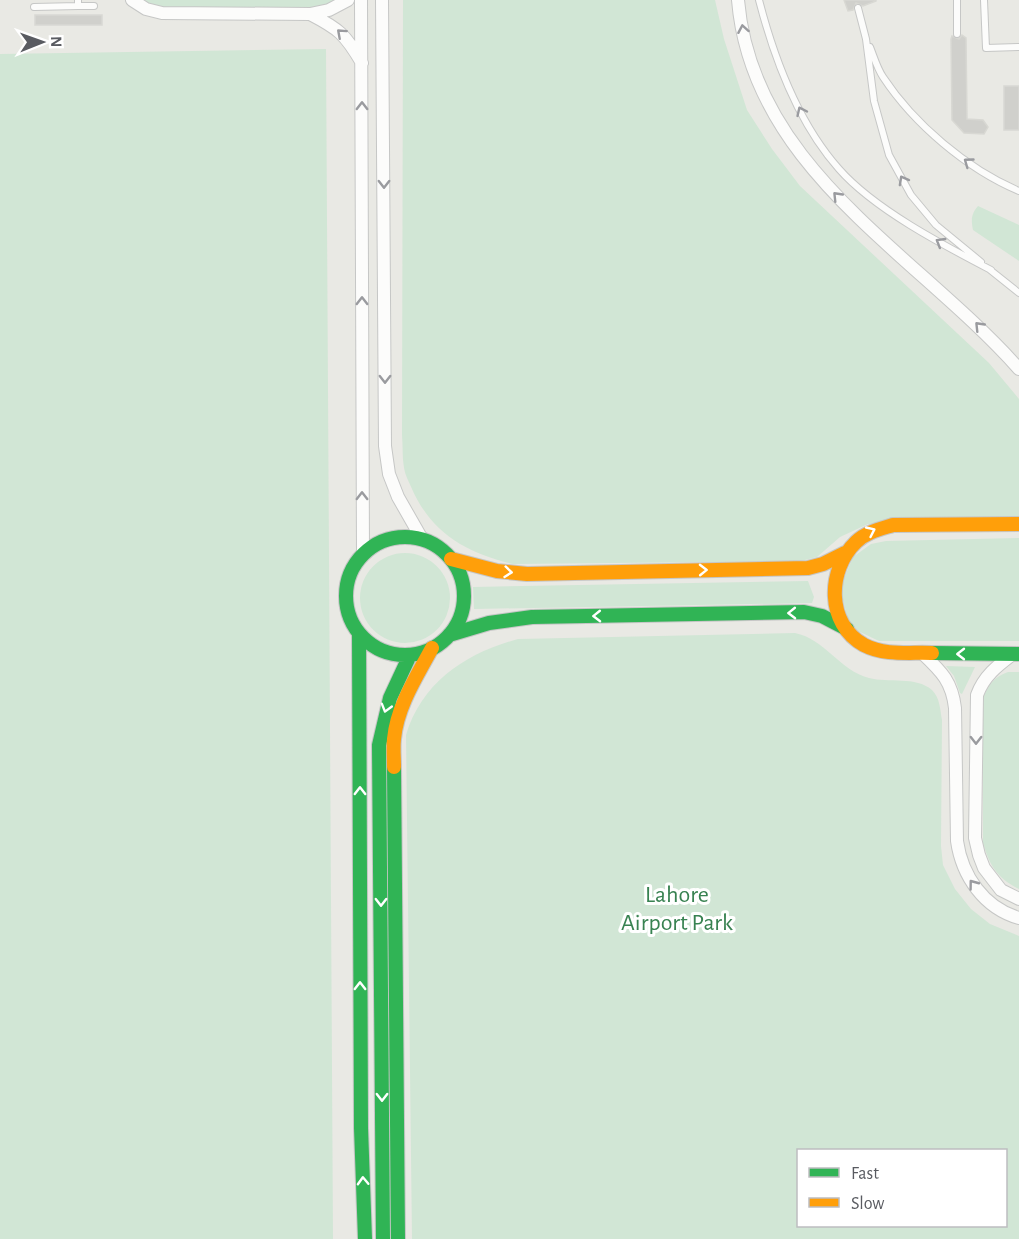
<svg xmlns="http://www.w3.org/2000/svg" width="1019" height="1239" viewBox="0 0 1019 1239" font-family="'Alegreya Sans',sans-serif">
  <rect width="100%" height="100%" fill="#e9e9e4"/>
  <path fill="#d1e6d5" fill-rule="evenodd" d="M141,0H339L327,9L162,11Z
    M403,0H715L724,39L747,110L772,149L800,186L989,363L1019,399V518L868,524L840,537L817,557L801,561L513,564C467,553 432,534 412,489C409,482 405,475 404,468C402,457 403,446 402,435Z
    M326,49L333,1239H0V54Z
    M978,206L1019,225V261L973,230C971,220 971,214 978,206Z
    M1019,538V641H879L858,631L848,620L840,588L853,557L871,544L886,541Z
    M360 598a45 45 0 1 1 90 0a45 45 0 1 1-90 0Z
    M808,581L814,597L812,603L474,609L473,587Z
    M795,633C825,639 839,670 869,678C888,683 916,676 932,690C940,698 940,709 942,720L941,846L943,865L955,889L971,909L990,924L1019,936V1239H412L406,735C422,682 466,653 518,639ZM798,1150H1006V1226H798Z
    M946,666L975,667L962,694L960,693L954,676Z
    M1008,672H1019V889C997,878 990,866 983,843V698C989,684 994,677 1008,672Z"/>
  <path fill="#d0d0cc" stroke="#d8d8d3" stroke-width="1.5" d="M844,0H876V1L863,6L856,3L853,10L848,11Z
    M35,15H102V25H35Z
    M962,35L966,38L967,119L983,120L988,127L984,134L964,133L952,120L951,39L952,36L959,39Z
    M1004,86H1019V130H1004Z"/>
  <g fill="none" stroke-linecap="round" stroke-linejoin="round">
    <g stroke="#c6c7c6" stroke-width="8">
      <path id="lane" d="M78,0V6H94
        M759,0C774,58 799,124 839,169C874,209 943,245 991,270
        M957,0V34
        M984,0L986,48L1019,47
        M34,7L78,6
        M858,8L866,39L874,101L889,155L911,195L936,225L981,262
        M870,47C874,57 877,68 883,77C914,124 967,169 1019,191
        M989,269L1019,293"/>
    </g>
    <g stroke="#c6c7c6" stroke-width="14">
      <path id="street" d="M132,0L146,9L162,13L310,14L329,10L348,0
        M361,0L363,555
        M382,0L385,446L389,474L398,497L422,539
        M738,0C752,169 917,254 1019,369
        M310,14C339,29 345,34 362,63
        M923,654C942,672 952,682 955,708L957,841C962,876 984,908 1019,918
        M1013,654C997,666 984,676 977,695L975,838L979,855L984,868L1001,890L1019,899"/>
    </g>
    <g stroke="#c6c6c6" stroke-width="16">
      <path id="fast" d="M346 596a59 59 0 1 1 118 0a59 59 0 1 1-118 0Z
        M359,633L361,1128L365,1239
        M449,635L489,623L532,617L804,612L822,616L847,629
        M932,653L1019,654
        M394,767L398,1239
        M383,1239L379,745L390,698L410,655"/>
    </g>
    <g stroke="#c6c6c6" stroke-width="16">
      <path id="slow" d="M451,559L497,571L527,574L808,568L823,564L845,553
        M932,653C910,652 885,656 864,645C826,624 827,570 856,542C866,532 880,529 893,525L1019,524
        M394,767C394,758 393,748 394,739C397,706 417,676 432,648"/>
    </g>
    <use href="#lane" stroke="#fcfcfb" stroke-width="6"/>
    <use href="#street" stroke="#fcfcfb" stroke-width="12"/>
    <use href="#fast" stroke="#30b455" stroke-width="14"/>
    <use href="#slow" stroke="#ff9f0a" stroke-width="14"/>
  </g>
  <defs><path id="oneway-chevron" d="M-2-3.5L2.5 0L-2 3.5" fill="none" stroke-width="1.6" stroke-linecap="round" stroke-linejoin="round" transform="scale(1.5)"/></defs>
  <g stroke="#9a9b9f">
    <use href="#oneway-chevron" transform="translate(743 29) rotate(-100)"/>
    <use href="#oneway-chevron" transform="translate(341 33) rotate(-138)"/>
    <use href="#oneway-chevron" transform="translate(362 106) rotate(-90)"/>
    <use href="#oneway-chevron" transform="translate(801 111) rotate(-115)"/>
    <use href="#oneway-chevron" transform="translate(968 162) rotate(-144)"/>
    <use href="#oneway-chevron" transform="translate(903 180) rotate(-119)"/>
    <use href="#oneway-chevron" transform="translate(384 184) rotate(90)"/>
    <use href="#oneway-chevron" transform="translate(837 196) rotate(-134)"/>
    <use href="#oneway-chevron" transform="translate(940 242) rotate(-149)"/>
    <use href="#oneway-chevron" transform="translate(362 301) rotate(-90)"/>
    <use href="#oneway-chevron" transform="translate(979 326) rotate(-134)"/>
    <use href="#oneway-chevron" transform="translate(385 379) rotate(90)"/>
    <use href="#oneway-chevron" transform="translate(362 496) rotate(-90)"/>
    <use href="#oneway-chevron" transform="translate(976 740) rotate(90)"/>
    <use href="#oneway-chevron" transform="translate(973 884) rotate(-127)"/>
  </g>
  <g stroke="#fff">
    <use href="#oneway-chevron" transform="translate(871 531) rotate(-25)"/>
    <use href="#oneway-chevron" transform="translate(703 570) rotate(-1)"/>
    <use href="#oneway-chevron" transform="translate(508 572) rotate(6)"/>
    <use href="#oneway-chevron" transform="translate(792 613) rotate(179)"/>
    <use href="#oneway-chevron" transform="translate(597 616) rotate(179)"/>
    <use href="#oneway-chevron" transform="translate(961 654) rotate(180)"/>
    <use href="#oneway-chevron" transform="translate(386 708) rotate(106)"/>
    <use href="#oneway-chevron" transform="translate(360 791) rotate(-90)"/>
    <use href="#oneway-chevron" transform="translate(381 902) rotate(90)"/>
    <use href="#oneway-chevron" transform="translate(360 986) rotate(-90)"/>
    <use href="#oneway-chevron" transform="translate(382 1097) rotate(90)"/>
    <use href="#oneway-chevron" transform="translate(363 1181) rotate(-92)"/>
  </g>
  <g text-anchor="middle" stroke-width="6" stroke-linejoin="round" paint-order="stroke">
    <g font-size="24" fill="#388251" stroke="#fff">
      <text x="677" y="902">Lahore<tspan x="677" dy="28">Airport Park</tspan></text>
    </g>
  </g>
  <rect x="797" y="1149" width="210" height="78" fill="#ffffff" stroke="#bdbdc0" stroke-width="1.5"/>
  <rect x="809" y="1168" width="30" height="9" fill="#30b455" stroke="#bdbdc0" stroke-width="1.5"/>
  <text x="851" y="1179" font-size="18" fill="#595b61">Fast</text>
  <rect x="809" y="1198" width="30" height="9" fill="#ff9f0a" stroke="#bdbdc0" stroke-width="1.5"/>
  <text x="851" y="1209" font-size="18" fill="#595b61">Slow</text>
  <g transform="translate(42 42) rotate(89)" stroke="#ffffff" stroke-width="4.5" paint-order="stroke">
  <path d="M0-4.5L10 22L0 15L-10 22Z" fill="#595b61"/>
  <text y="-9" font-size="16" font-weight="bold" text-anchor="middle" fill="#595b61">N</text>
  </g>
</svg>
